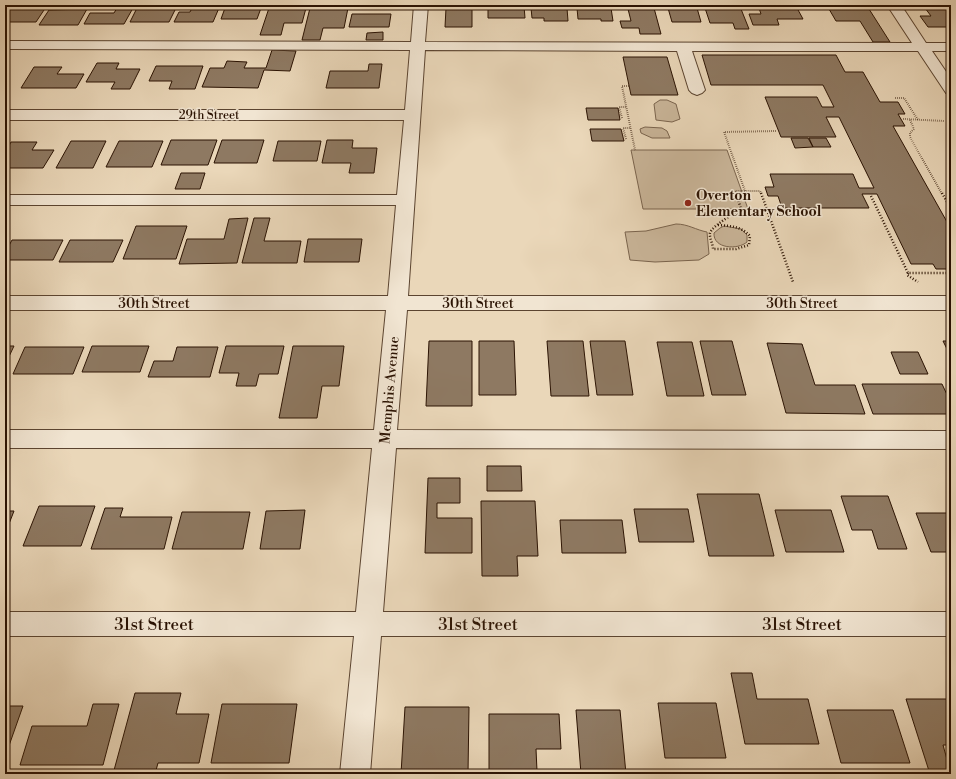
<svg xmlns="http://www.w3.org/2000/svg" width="956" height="779" viewBox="0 0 956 779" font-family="'Libre Bodoni',serif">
  <rect width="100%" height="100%" fill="#ead7b9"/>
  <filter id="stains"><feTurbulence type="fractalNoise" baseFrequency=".005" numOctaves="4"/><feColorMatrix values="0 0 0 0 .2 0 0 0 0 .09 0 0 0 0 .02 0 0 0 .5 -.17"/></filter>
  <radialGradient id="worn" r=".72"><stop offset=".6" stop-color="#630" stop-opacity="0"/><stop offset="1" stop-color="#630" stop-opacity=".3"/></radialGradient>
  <path fill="#cab69a" stroke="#7a644e" d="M660,100H667L676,104L680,119L672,122L656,120L654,104Z
    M645,127L662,128L667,131L670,138H652L641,133L640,129Z
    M631,150H727L748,209H643Z
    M676,224C688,224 696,230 707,232L709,254L699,260L655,262L630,260L625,232L646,231Z
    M724,226L741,229L747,235V242C738,250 713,249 714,233L720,228Z"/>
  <path fill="#8e7962" stroke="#2b1303" d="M488,6H524L525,18H488Z
    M8,7H46L36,22H5V11Z
    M117,8H133L124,24H84L90,13H114Z
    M137,8H176L169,22H130Z
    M192,8H219L213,22H174L179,12H190Z
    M225,8H261L257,19H221Z
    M269,8H306L302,23H284L281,35H260Z
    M310,8H348L344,28H323L320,40H302Z
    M446,8H472V27H445Z
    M531,8H567L568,21H544V18H532Z
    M577,8H611L613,21H601V19H578Z
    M654,8L661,34H640L639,28H622L620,21H631L628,9Z
    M668,8H697L701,22H672Z
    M705,8L741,9L749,29H735L733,23H710Z
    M759,8H797L803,19H777L779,25H753L749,14H761Z
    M925,8H951V27H928L920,16H931Z
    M87,9L78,25H39L49,10Z
    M829,9H869L890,42H873L860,21H836Z
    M352,14H391L389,27H349Z
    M383,32V40H366L367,33Z
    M272,50L296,51L290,71L264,70L258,88L202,87L210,68H224L227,61L247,62L244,68H266Z
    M702,55H836L845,72H863L880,102H898L905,114H898L905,126H893L951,229V269H936L933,264H911L877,194H862L869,208H782L778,196H768L765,187H774L770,174H853L859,188H874L839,117H826L836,137H781L765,97H817L822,107H834L823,85H711Z
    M623,57H667L678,95H631Z
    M97,63H119L116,69H140L130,89H111L115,82H86Z
    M369,64H382L379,88H326L330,71H368Z
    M156,66H203L195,89H169L172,81H149Z
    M34,67H62L57,74H84L76,88H21Z
    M586,108H618L620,120H588Z
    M590,129H621L624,141H592Z
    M791,138H808L813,147L795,148Z
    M809,138H826L831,147H813Z
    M171,140H217L208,165H161Z
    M222,140H264L257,163H214Z
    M327,140H353L352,148H377L374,173H349L351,163H322Z
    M71,141H106L93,168H56Z
    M119,141H163L152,167H106Z
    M278,141H321L317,161H273Z
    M11,142H37L32,150H54L43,168H5V153Z
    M181,173H205L200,189H175Z
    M248,218L237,263L179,264L187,239H224L229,219Z
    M254,218H270L264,241H301L297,263H242Z
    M136,226H187L176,259H123Z
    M308,239H362L359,262H304Z
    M12,240H63L53,260H5V253Z
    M70,240H123L113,262H59Z
    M429,341H472V406H426Z
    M479,341H514L516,395H479Z
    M547,341H583L589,396H551Z
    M590,341H625L633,395H597Z
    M700,341H732L746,395H712Z
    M943,341H951V357Z
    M657,342H692L704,396H667Z
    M767,343L802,344L815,385H855L865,414L786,413Z
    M5,346H14L5,365Z
    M92,346H149L140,372H82Z
    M226,346H284L278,374H259L256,386H236L239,373H219Z
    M293,346H344L339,386H322L317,418H279Z
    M25,347H84L73,374H13Z
    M177,347H218L210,377H148L154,361H173Z
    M891,352H918L928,374H900Z
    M862,384H942L951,403V414H873Z
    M487,466H521L522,491H487Z
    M428,478H460V503H437V518H472V553H425Z
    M697,494H759L774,556H709Z
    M841,496H888L907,549H878L872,530H852Z
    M481,501H535L538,556H517L518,576H482Z
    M39,506H95L81,546H23Z
    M105,508H123L120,517H172L164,549H91Z
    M634,509H688L694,542H639Z
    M305,510L300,549H260L266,511Z
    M775,510H831L844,552H786Z
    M5,511H14L5,534Z
    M182,512H250L243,549H172Z
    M916,513H951V552H931Z
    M560,520H622L626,553H562Z
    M731,673H752L757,699H808L819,744H745Z
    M135,693H181L176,714H209L199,763H158L155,774H113Z
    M906,699H951V745H943L951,774H930Z
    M658,703H716L726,758H665Z
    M93,704H119L103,765H20L32,726H87Z
    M222,704H297L289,763H211Z
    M5,706H23L5,757Z
    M405,707H469L468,774H401Z
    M576,710H620L626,774H581Z
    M827,710H893L910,763H841Z
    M489,714H559L561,749H536L537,771H489Z"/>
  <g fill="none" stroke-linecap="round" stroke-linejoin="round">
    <g stroke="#5b4430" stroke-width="2">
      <path id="minor" d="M414,5H428L425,42L912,43L887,5H901L926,43H951V51H932L951,79V95L946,93L918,51H692L705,90L702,93L697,95L692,93L689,90L677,51L425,50L408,296H951V310H407L397,430L951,431V449L396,448L383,612H951V636H381L370,774H340L354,636H5V612H356L372,448H5V430H374L386,310H5V296H388L396,205H5V195H397L404,120H5V110H405L410,50L5,49V41L411,42Z"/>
    </g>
    <path stroke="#2b1303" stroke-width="2" stroke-dasharray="0.5 1.5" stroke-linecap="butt" d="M629,86H622L635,150
      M895,98H904L918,120
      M622,118L619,107H627
      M903,119L944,121
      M910,120L914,129L910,133V137L942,194
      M626,139L623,128H631
      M736,194L735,191H745
      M761,194L760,191H745L724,132L776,131"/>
    <path stroke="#2b1303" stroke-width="2.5" stroke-dasharray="1 2" stroke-linecap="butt" d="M761,193L793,282
      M942,193L951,209
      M871,196L908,273H951
      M718,225C730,226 741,226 750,236L749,245L736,249H713C713,244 709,237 710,233C712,226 735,213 741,209L736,193
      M908,273L907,275L918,282
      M947,273L951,281"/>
    <use href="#minor" fill="#f1e5d2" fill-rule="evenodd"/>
  </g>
  <circle fill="#8f2418" stroke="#f1e5d2" stroke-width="1.5" cx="688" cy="203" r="4"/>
  <g text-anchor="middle" stroke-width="3" stroke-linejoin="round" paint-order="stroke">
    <g font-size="12" fill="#2b1303" stroke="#f1e5d2">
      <text x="209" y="119">29th Street</text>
    </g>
    <g font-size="14" font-weight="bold" fill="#2b1303" stroke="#f1e5d2" text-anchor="start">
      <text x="696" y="200">Overton<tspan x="696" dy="16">Elementary School</tspan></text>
    </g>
    <g font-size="14" fill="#2b1303" stroke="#f1e5d2">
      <text x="154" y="308">30th Street</text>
      <text x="478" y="308">30th Street</text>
      <text x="802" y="308">30th Street</text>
      <text transform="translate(389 390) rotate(-85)" y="5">Memphis Avenue</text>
    </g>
    <g font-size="17" fill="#2b1303" stroke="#f1e5d2">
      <text x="154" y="630">31st Street</text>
      <text x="478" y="630">31st Street</text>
      <text x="802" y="630">31st Street</text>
    </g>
  </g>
  <rect width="956" height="779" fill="none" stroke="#ead7b9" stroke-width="20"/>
  <rect x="6" y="6" width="944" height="767" fill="none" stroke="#2b1303" stroke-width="2"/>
  <rect x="10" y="10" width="936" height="759" fill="none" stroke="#2b1303"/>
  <rect width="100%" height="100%" filter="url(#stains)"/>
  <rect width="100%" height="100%" fill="url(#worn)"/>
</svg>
